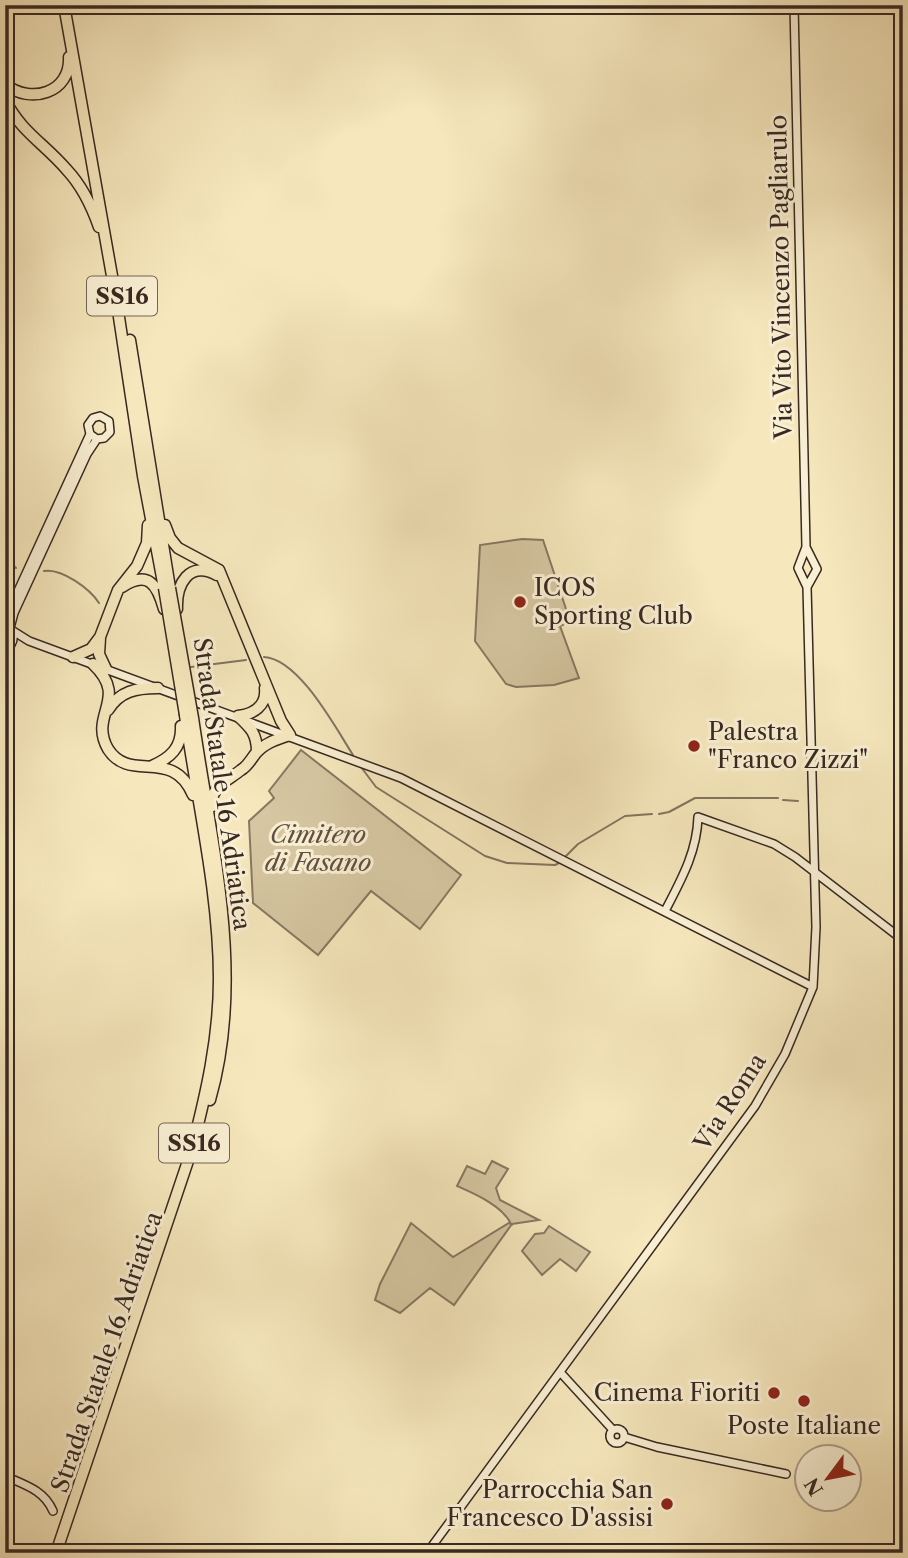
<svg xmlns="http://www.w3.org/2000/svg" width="908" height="1558" viewBox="0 0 908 1558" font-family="'Libre Caslon Text',serif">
  <rect width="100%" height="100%" fill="#f6e7bc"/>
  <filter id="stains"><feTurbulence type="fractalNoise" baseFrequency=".00286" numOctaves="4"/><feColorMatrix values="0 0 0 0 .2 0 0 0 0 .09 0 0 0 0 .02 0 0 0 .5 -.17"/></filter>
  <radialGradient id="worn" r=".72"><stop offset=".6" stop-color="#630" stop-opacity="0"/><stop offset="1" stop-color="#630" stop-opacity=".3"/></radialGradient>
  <path fill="#d6c7a2" stroke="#877862" stroke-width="2" d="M522,539L543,540L568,615L563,617L565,624L560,626L579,678L554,685L516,687L506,684L475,641L480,545Z
    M301,750L461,875L420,929L371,891L318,955L253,903L249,821L274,798L269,791Z
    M492,1161L508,1169L496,1188L500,1200L539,1220L512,1224L454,1305L430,1288L400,1313L375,1300L380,1284L411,1223L453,1257L509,1223L511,1224C503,1206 475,1194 457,1186L467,1166L485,1174Z
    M549,1226L590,1252L576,1271L560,1259L542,1275L522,1251L535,1234L544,1233Z"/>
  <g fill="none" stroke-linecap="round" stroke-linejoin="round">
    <path stroke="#83745f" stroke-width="2" d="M5,557L16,568
      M44,571C62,568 90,589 99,603
      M264,657C299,659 335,727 353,755
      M191,667L246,660
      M361,767L376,787L485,856L507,863L555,865L561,862
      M783,800L798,801
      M659,814L669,812L695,798H778
      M565,857L578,844L625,816L652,814"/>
    <g stroke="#382922" stroke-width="10">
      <path id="secondary" d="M794,5L806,547
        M5,613L12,604L90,434
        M5,624C16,631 16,643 5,650
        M10,628L14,613L87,454L97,439L104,438L110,432L109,421L100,416L93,418L88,425L90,434L97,439
        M13,631L29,641L401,778L813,987
        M665,911C681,880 697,852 698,817L774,844L795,857L903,940
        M560,1372L613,1430
        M610 1436a7 7 0 1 1 14 0a7 7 0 1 1-14 0Z
        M624,1437L657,1447L786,1474
        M5,1476C25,1485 44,1490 53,1511
        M427,1553L755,1106L785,1054L813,987L816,927L807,587L817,569L806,547L798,568L807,587"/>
    </g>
    <g stroke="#382922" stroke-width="13">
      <path id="highway" d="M64,5L117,304L143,476L164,588
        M5,84C30,105 71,93 69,57
        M5,100C21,132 45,144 67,170C82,186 92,207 99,227
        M130,340L170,588
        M165,525L170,538L178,548L219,570L281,721L290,735C277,739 265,743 256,753C251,759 248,766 241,770C227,781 211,786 211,807
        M122,587C148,570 157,584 164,609
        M177,609C176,584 189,560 217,575
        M100,638L99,654L106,669
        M73,657L91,649L100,637L118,590L137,566L147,543L148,525
        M93,664C130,699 88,714 108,749C130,784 172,746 193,795
        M108,710C120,691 136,688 158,688
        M238,716C253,714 267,706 265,688
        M238,716C251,728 257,734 257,752
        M193,718C211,844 246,974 210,1100
        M152,766C170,758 182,748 181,726
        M56,1553L191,1152C206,1095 219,1038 219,979C219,893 197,801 185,715"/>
    </g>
    <use href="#secondary" stroke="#f9efd3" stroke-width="7"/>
    <use href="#highway" stroke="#f6e7bc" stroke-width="10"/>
    <g stroke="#382922" stroke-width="13" stroke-linecap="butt">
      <path id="highway-bridge" d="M164,588L185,715
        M170,588L193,718"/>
    </g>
    <use href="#highway-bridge" stroke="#f6e7bc" stroke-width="10"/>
  </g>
  <g fill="#8f2418" stroke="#f9efd3" stroke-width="2.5">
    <circle cx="520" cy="602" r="7"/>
    <circle cx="694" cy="746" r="7"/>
    <circle cx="774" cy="1393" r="7"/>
    <circle cx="804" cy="1401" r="7"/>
    <circle cx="667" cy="1504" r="7"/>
  </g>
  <g text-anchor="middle" stroke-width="6" stroke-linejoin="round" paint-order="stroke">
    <g fill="#f9efd3" stroke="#726457" stroke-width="2">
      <rect x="87" y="276.5" width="70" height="39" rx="5"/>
      <rect x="159" y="1123.5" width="70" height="39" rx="5"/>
    </g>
    <g font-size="23" font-weight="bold" fill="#382922">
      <text x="122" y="304">SS16</text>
      <text x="194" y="1151">SS16</text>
    </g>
    <g font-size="24" fill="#382922" stroke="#f9efd3">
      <text transform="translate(781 277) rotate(-91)" y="8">Via Vito Vincenzo Pagliarulo</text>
      <text transform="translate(222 784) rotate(82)" y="8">Strada Statale 16 Adriatica</text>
      <text transform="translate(730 1102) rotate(-57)" y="8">Via Roma</text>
      <text transform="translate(107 1352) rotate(-71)" y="8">Strada Statale 16 Adriatica</text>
    </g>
    <g font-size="24" fill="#382922" stroke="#f9efd3" text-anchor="start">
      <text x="534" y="596">ICOS<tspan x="534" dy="28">Sporting Club</tspan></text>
      <text x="708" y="740">Palestra<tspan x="708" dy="28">"Franco Zizzi"</tspan></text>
      <text x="760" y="1401" text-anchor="end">Cinema Fioriti</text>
      <text x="804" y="1434" text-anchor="middle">Poste Italiane</text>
      <text x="653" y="1498" text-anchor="end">Parrocchia San<tspan x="653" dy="28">Francesco D'assisi</tspan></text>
    </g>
    <g font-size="24" font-style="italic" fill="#605042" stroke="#f9efd3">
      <text x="318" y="843">Cimitero<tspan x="318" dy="28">di Fasano</tspan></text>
    </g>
  </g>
  <rect width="908" height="1558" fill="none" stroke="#f6e7bc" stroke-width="28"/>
  <rect x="7" y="7" width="894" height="1544" fill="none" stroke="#382922" stroke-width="3.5"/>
  <rect x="14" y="14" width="880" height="1530" fill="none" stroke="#382922" stroke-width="2"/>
  <g transform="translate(828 1478) rotate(238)"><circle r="33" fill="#f9efd3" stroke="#aca08c" stroke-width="2"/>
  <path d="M0-5L12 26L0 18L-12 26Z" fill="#8f2418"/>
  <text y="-10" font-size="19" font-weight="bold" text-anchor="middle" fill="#382922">N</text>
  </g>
  <rect width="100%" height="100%" filter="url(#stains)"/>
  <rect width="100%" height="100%" fill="url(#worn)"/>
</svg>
